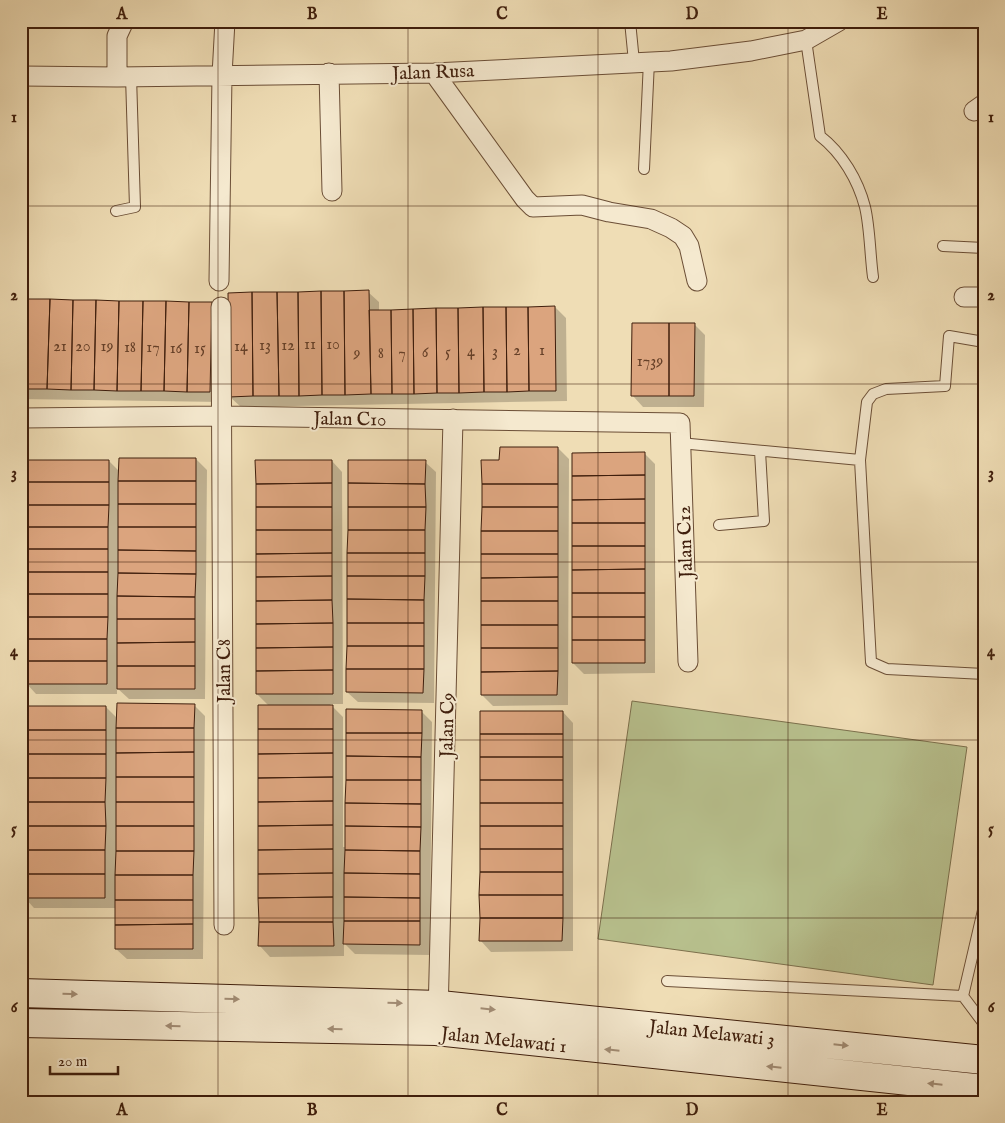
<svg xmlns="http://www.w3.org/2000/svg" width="1005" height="1123" viewBox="0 0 1005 1123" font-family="'IM FELL English',serif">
  <rect width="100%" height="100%" fill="#efddb5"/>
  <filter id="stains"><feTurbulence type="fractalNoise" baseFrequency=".004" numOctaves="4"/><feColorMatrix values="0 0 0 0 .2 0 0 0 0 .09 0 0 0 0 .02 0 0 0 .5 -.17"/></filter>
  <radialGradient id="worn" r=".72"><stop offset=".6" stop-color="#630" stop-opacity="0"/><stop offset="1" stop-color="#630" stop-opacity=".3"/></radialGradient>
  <path fill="#b8c18e" stroke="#7c704d" d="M632,701L967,747L933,985L598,939Z"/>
  <path fill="#0003" d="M368,292L379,302V311L555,307L566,318L567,401L241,407L230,397Z
    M21,300L212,303L223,314L221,402L21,399Z
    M694,324L705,335L704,407H643L633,396Z
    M558,448L569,459L568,705L493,706L482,695L501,462Z
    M645,454L655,464V673L584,674L573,663Z
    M196,459L207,470L205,699H129L117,688V694H36L26,683L109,461L120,472Z
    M332,461L342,472L343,704H330L343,717V847H346L421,711L432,722L430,955L355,954L344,943V956L270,957L260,946L270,707L257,694Z
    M425,462L436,472L434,703L358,702L347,692Z
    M194,705L205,716L203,959H127L116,949V908H34L24,897L106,707L118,719Z
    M563,712L573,723V951L491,952L481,941Z"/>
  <path fill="#dba47e" stroke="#3f1e0c" d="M369,290L371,394L345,395L344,291Z
    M321,291H344L345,395H322Z
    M321,291L322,395L299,396L298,292Z
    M252,292L253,396L229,397L228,293Z
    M252,292H277L279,396H253Z
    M277,292H298L299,396H279Z
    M21,299H27L24,389H21Z
    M27,299H50L47,389H24Z
    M50,299L73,300L71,390L47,389Z
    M73,300H96L94,390H71Z
    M96,300L119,301L117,391L94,390Z
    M119,301H143L141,391H117Z
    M143,301H166L164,391H141Z
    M166,301L189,302L187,392L164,391Z
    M189,302H212L210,392H187Z
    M555,306L556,391H529L528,307Z
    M483,307L484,392L459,393L458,308Z
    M483,307H506L507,392H484Z
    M506,307H528L529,391L507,392Z
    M436,308H458L459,393H437Z
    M436,308L437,393L414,394L413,309Z
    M413,309L414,394H392L391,310Z
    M369,310H391L392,394H371Z
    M632,323H669V396H631Z
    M669,323H695L694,396H669Z
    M500,447H558V484H482L481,460H499Z
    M645,452V475L572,476V453Z
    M119,458H196V481H118Z
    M27,460H109V482H26Z
    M255,460H332V483L256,484Z
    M348,460H426L425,484L348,483Z
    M645,475V499L572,500V476Z
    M118,481H196V504H118Z
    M26,482H109V505H26Z
    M332,483V507H256V484Z
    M348,483L425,484L426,507H348Z
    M482,484H558V507H482Z
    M645,499V523H572V500Z
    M118,504H196V527H118Z
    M26,505H109L108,527H26Z
    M256,507H332V530H256Z
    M348,507H426L425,530H348Z
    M482,507H558V531H481Z
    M572,523H645V546H572Z
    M26,527H108V549H26Z
    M118,527H196V551L118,550Z
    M256,530H332V553L256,554Z
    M348,530H425V553H347Z
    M481,531H558V554H481Z
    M572,546H645V569L572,570Z
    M26,549H108V572H25Z
    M118,550L196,551V574L118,573Z
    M332,553V576L256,577V554Z
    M347,553H425V576H347Z
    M481,554H558V577L481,578Z
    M645,569V593H572V570Z
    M25,572H108V594H25Z
    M118,573L196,574L195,597L117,596Z
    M332,576V600L256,601V577Z
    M347,576H425L424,600L347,599Z
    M558,577V601H481V578Z
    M572,593H645V617H572Z
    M25,594H108V617H25Z
    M117,596L195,597V619H117Z
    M347,599L424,600V623H347Z
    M332,600L333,623L256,624V601Z
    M481,601H558V625H481Z
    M25,617H108L107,639H25Z
    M572,617H645V640H572Z
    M117,619H195V642L117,643Z
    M333,623V647L256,648V624Z
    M347,623H424V646H347Z
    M481,625H558V648H481Z
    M25,639H107V661H25Z
    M572,640H645V663H572Z
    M195,642V666H117V643Z
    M347,646H424V669H346Z
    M333,647V670L256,671V648Z
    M481,648H558V671L481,672Z
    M25,661H107V684H24Z
    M117,666H195V689H117Z
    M346,669H424L423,693L346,692Z
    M333,670V694H256V671Z
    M558,671L557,695H481V672Z
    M117,703L195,704L194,728H116Z
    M258,705H333V729H258Z
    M24,706H106V730H24Z
    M346,709L422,710V733H346Z
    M480,711H563V734H480Z
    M116,728H194V752L116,753Z
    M258,729H333V753L258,754Z
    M24,730H106V754H24Z
    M346,733H422L421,757L346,756Z
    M480,734H563V757H480Z
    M194,752V777H116V753Z
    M333,753V777L258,778V754Z
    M24,754H106V778H23Z
    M346,756L421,757V780H346Z
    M480,757H563V780H480Z
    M116,777H194V802H116Z
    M333,777V801L258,802V778Z
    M23,778H106L105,802H23Z
    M346,780H421V804L345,803Z
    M480,780H563V803H480Z
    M333,801V825L258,826V802Z
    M23,802H105L106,826H23Z
    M116,802H194V826H116Z
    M345,803L421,804V827L345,826Z
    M480,803H563V826H480Z
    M333,825V849L258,850V826Z
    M23,826H106L105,850H23Z
    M116,826H194V851H116Z
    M345,826L421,827L420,851L345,850Z
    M480,826H563V849H480Z
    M333,849V873L258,874V850Z
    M480,849H563V872H480Z
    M23,850H105V874H22Z
    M345,850L420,851V874L344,873Z
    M116,851H194L193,875H115Z
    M480,872H563V895H479Z
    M333,873V897L258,898V874Z
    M344,873L420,874V898L344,897Z
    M22,874H105V898H22Z
    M115,875H193V900H115Z
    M479,895H563V918H480Z
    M333,897V922H259L258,898Z
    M344,897L420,898V921H344Z
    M115,900H193V924L115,925Z
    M480,918H563L562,941H479Z
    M344,921H420V945L343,944Z
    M259,922H333L334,946H258Z
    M193,924V949H115V925Z"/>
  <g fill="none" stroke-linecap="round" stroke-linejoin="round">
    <g stroke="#6b4e36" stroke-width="12">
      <path id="lane" d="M630,21L634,62
        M806,40L820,136C842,153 858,180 865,207C870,228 870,255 873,277
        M644,169L649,61
        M116,211L135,207L131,76
        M943,246L984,248
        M680,443L860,460L867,402L873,394L886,389L945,386L949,336L984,342
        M860,460L871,662L887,669L984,674
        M719,525L764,521L760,451
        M984,906L963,996L984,1024
        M667,981L963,996"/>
    </g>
    <g stroke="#6b4e36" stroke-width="21">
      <path id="street" d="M329,73L332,191
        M434,73L525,199L533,207L582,205L609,212L651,219L671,228L683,236L689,246L697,281
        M21,76L117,77L434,73L671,61L751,51L806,40L839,21
        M117,77V36L124,21
        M974,111L984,104
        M219,281L222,75L225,21
        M964,297H984
        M221,307L224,925
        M21,418L221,416L680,423L688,662
        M438,1015L453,419"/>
    </g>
    <g stroke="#3f1e0c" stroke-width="30">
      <path id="secondary" d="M21,993L440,1005L984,1060
        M21,1023L436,1031L984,1089"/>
    </g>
    <use href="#lane" stroke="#f5e9cf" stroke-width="10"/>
    <use href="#street" stroke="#f5e9cf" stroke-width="19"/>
    <use href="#secondary" stroke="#f5e9cf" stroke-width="28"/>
  </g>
  <defs><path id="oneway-solid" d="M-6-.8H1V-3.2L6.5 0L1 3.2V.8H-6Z" transform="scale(1.25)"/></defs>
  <g fill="#a38e77">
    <use href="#oneway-solid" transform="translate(70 994) rotate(2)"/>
    <use href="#oneway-solid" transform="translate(232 999) rotate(2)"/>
    <use href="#oneway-solid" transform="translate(395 1003) rotate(2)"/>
    <use href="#oneway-solid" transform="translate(488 1009) rotate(6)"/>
    <use href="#oneway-solid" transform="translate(173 1026) rotate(-179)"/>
    <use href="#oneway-solid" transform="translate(335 1029) rotate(-179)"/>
    <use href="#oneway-solid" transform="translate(841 1045) rotate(6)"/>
    <use href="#oneway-solid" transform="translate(612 1050) rotate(-174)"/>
    <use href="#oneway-solid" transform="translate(774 1067) rotate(-174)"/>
    <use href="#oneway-solid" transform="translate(935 1084) rotate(-174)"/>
  </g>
  <path fill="none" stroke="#3f1e0c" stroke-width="1" stroke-opacity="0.55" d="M218,21V1102M408,21V1102M598,21V1102M788,21V1102M21,206H984M21,384H984M21,562H984M21,740H984M21,918H984"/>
  <g text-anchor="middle" stroke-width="4" stroke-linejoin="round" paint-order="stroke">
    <g font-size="16" fill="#664028">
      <text x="310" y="349">11</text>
      <text x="333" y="349">10</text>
      <text x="265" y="350">13</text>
      <text x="288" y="350">12</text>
      <text x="60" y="351">21</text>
      <text x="83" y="351">20</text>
      <text x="107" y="351">19</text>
      <text x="241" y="351">14</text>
      <text x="130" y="352">18</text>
      <text x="153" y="352">17</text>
      <text x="176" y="353">16</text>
      <text x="200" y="353">15</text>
      <text x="517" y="355">2</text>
      <text x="542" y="355">1</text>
      <text x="471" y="356">4</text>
      <text x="495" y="356">3</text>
      <text x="425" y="357">6</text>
      <text x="448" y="357">5</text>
      <text x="357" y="358">9</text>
      <text x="381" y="358">8</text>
      <text x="402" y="358">7</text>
      <text x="650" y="366">1739</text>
    </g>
    <g font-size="19" fill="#3f1e0c" stroke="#f5e9cf">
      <text transform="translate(433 71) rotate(-2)" y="7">Jalan Rusa</text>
      <text transform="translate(350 418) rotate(1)" y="7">Jalan C10</text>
      <text transform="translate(684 542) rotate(-92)" y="7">Jalan C12</text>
      <text transform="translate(223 671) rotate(-90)" y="7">Jalan C8</text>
      <text transform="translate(446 725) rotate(-89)" y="7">Jalan C9</text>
      <text transform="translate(712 1032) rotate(6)" y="7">Jalan Melawati 3</text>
      <text transform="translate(504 1039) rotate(6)" y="7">Jalan Melawati 1</text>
    </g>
  </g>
  <rect width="1005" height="1123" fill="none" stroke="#efddb5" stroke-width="55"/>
  <path d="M50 1066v8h68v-8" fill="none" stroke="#3f1e0c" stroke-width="2.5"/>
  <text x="58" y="1066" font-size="15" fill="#3f1e0c" stroke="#f5e9cf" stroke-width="4" paint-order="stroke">20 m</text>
  <rect x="28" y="28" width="950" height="1068" fill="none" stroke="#3f1e0c" stroke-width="2"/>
  <g font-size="16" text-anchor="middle" font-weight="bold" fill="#3f1e0c">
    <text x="122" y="19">A</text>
    <text x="312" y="19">B</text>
    <text x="502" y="19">C</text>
    <text x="692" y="19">D</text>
    <text x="882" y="19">E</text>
    <text x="14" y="122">1</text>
    <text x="991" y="122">1</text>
    <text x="14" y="300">2</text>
    <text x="991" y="300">2</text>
    <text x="14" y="478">3</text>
    <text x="991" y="478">3</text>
    <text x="14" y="656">4</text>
    <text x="991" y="656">4</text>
    <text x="14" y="834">5</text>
    <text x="991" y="834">5</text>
    <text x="14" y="1012">6</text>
    <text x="991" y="1012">6</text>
    <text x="122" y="1115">A</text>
    <text x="312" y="1115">B</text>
    <text x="502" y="1115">C</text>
    <text x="692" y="1115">D</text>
    <text x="882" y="1115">E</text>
  </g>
  <rect width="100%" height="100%" filter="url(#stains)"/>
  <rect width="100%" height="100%" fill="url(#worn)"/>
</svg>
